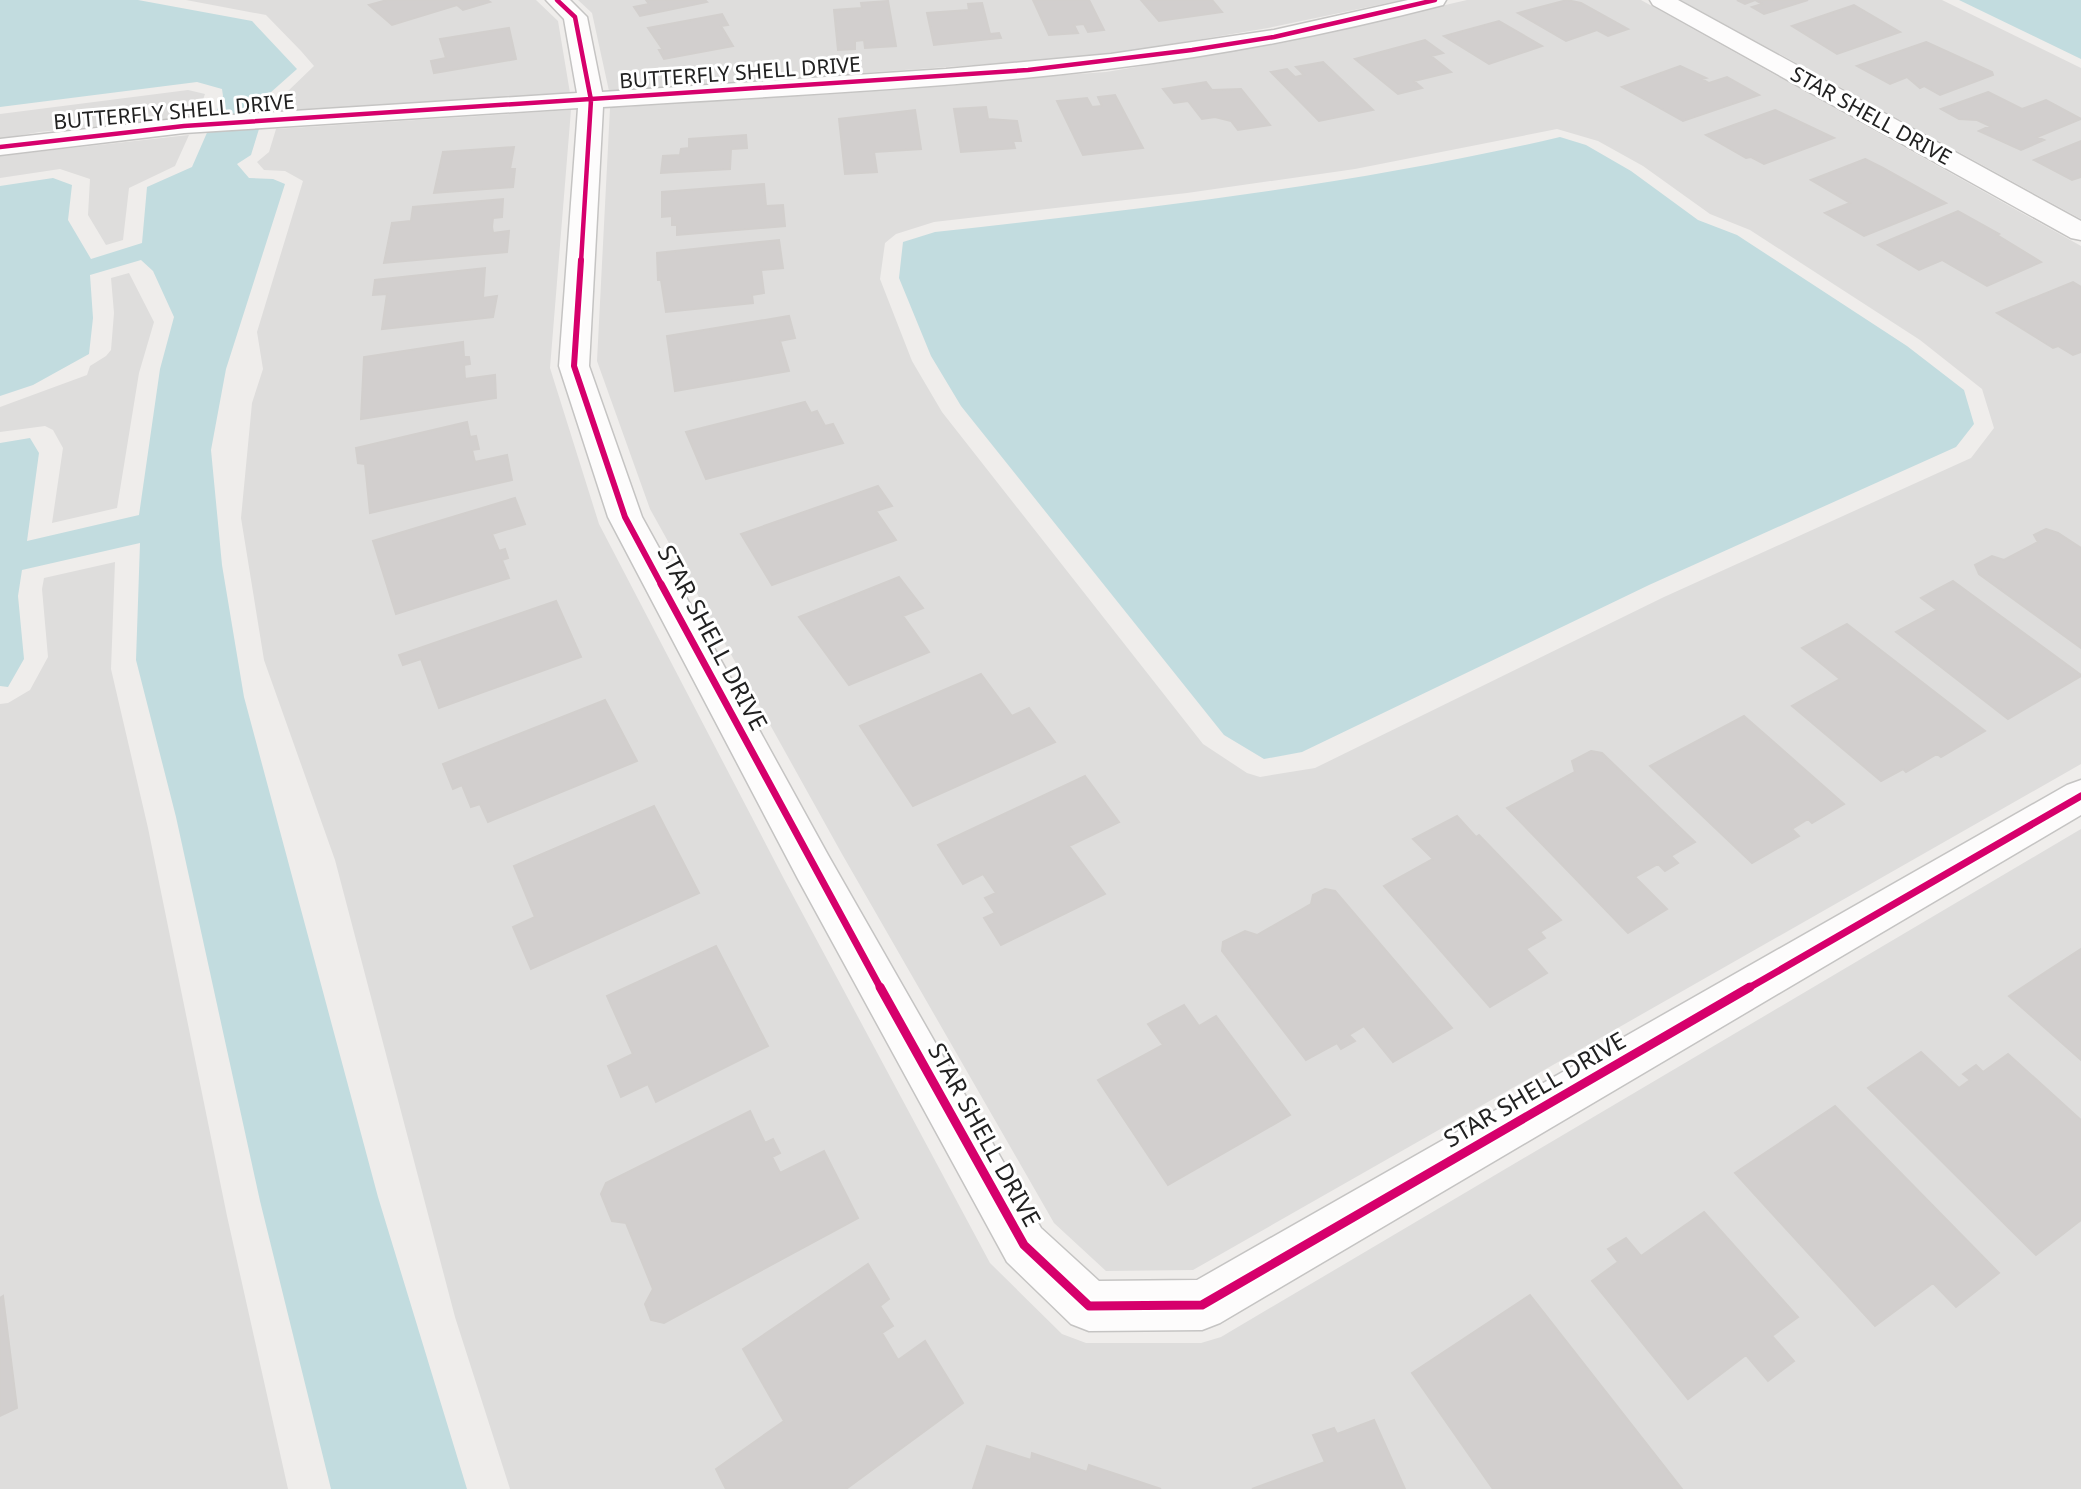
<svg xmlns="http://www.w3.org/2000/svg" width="2081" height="1489" viewBox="0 0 2081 1489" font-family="'Noto Sans',sans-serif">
  <rect width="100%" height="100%" fill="#efedeb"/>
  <path fill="#dedddc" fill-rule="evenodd" d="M186,0H536L558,21L570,93L281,111L287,92L314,66L301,51L266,15Z
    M578,0H1402L1268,28L1101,56L609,91L592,13Z
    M1467,0H1641L2081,246V764L1193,1270L1106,1271L1054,1223L842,854L650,509L597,361L610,108L1106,72L1281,43ZM1557,129L1598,141L1643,166L1710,214L1750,230L1920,340L1982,389L1994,428L1971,458L1664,597L1315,768L1260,777L1247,773L1203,744L942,412L912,361L880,279L885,243L896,234L934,222L1187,193L1355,169Z
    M1681,0H1942L2081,68V219Z
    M188,90L205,94L197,117L39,132L0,139V114Z
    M571,110L550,368L599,524L784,879L990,1263L1062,1334L1086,1343H1201L1221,1337L2081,829V1489H510L455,1317L335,860L264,660L241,518L252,403L263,369L257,332L303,181L285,171L264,170L257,162L269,152L276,129Z
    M189,135L175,166L129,188L123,240L106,245L88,215L90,179L60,169L0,178V156Z
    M129,273L154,322L139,373L117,508L52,523L63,448L53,430L45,426L0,432V407L87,375L90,366L106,356L111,350L114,313L111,278Z
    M115,562L111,669L148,828L227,1216L288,1489H0V704L8,703L30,690L48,657L42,589L44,578Z"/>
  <path fill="#c2dcdf" d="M0,0H138L252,21L297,69L270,93L251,155L237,164L249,178L273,179L285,184L226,369L211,450L222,565L244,697L378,1197L467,1489H331L260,1201L176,817L136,660L140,543L22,570L18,596L24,659L8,687L0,686V443L30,438L39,453L27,541L139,515L160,369L174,317L153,271L141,260L90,275L93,318L89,354L33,385L0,396V186L53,178L72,185L68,220L91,259L142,243L147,187L192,167L223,96L222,89L197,82L0,107Z
    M1959,0H2081V59Z
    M1560,137L1586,145L1631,171L1698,220L1737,235L1907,346L1964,390L1974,424L1956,447L1649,585L1302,752L1264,759L1224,735L961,406L931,356L899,278L903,242L935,232C1144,209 1354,185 1560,137Z"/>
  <path fill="#d2cfce" stroke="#d2cfcd" stroke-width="2" d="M387,0H487L490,2L463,10L457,5L392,25L369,5Z
    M646,0H705L707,2L640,16L634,7L649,4Z
    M1033,0H1089L1104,30L1088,32L1084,24L1074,25L1078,33L1049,35Z
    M1141,0H1212L1222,12L1159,21Z
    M1567,0L1581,3L1628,29L1608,36L1597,30L1566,41L1518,13Z
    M1737,0H1808L1764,14L1752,7L1762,4L1755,0L1745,4Z
    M888,1L896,46L865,48L864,40L855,41V49L838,50L834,10L862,8L861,3Z
    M982,3L990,34L999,33L1001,38L934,45L927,13L969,10L968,4Z
    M1854,5L1900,32L1837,54L1792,26Z
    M722,14L728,25L721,26L733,46L664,59L659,50H663L648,28Z
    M1499,21L1542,46L1489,64L1444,36Z
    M509,28L516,59L434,73L431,61L446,58L440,39Z
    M1425,40L1443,53L1431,56L1451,72L1414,81L1422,88L1398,94L1355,59Z
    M1926,42L1992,72L1993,75L1940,95L1924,86L1920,88L1907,77L1890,84L1857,66Z
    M1323,62L1373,110L1319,121L1271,72L1287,69L1295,77L1304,75L1296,67Z
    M1680,66L1706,78L1702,79L1709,83L1727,77L1759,95L1683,121L1622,87Z
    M1206,82L1212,90L1241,89L1270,125L1238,130L1231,121L1215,117L1202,119L1188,101L1174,103L1163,89Z
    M1988,92L2022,109L2046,100L2081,119L2037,137L2044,140L2021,150L1979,131L1990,126L1977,120L1959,119L1941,109Z
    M1115,95L1143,148L1083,155L1057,101L1087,98L1092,107L1102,106L1098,97Z
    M986,107L988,119L1017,121L1021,141H1013L1015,148L961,152L954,109Z
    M915,110L921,149L874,152L877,172L845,174L839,119Z
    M1775,110L1834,138L1764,164L1751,157L1746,158L1706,135Z
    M746,135L747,148L731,149L730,169L661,173L663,156L680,155L681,149L689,148V139Z
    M2081,141V177L2072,180L2034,160Z
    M514,147L510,169H515L513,187L434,193L443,152Z
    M1865,159L1883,168L1946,203L1864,236L1825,213L1850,203L1811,180Z
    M764,184L766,206L783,205L785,226L677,235V225H672V216L662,217V192Z
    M503,199L502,217L493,218L492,227L493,233L509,231L507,252L384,263L392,223L411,221L413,207Z
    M1958,211L1999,234L1997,235L2041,262L1987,286L1942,260L1919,270L1878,245Z
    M779,240L783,268L761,270L764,293L752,295L753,303L666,312L661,280H658L657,253Z
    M485,268L483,298L497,296L493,317L382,329L387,294L373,295L375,280Z
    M2073,282L2081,287V352L2073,355L2058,346L2053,348L1997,313Z
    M789,316L795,338L780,341L789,371L675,391L667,336Z
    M463,342L464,357H469L470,364L464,365L465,379L495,375L496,398L361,419L364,357Z
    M805,402L811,413L817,411L825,426L833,424L843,443L706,479L686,432Z
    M467,422L470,437L476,436L479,449L472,450L475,462L507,455L512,480L370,513L365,464L358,463L356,448Z
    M878,486L892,506L876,511L896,540L772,585L741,534Z
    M515,498L525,524L492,534L499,551L505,549L508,558L502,560L509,578L396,614L373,541Z
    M2046,529L2058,533L2081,548V648L1979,574L1975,565L1992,556L2004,560L2038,542L2034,535Z
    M899,577L923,608L903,616L929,652L849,685L799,617Z
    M1953,581L2081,675V676L2008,719L1896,632L1937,610L1921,598Z
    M556,601L581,657L439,708L421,659L403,665L399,655Z
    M1847,624L1985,731L1941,757L1937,754L1906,772L1903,769L1881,781L1792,706L1840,679L1802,648Z
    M981,674L1012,716L1029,708L1055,742L913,806L860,726Z
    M605,700L637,761L488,822L480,804L471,807L462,785L453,789L443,764Z
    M1744,716L1844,804L1812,823L1808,819L1792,829L1799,836L1752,863L1650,766Z
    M1591,751L1602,753L1695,842L1671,856L1678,863L1665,871L1658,864L1635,877L1667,909L1628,933L1507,808L1575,772L1572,761Z
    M1085,776L1119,822L1069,846L1105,894L1001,945L984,918L995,913L985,898L996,893L983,874L963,884L938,845Z
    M654,806L699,893L531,969L513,927L535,917L514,866Z
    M1457,816L1476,837L1479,835L1561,920L1540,932L1545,938L1526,949L1547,973L1490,1007L1384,886L1433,859L1413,839Z
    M1325,889L1335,891L1452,1028L1393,1062L1364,1026L1349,1035L1355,1041L1341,1049L1337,1043L1306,1060L1222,951L1223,942L1245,931L1257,935L1311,904L1313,895Z
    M716,946L768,1046L656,1102L648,1084L621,1097L608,1066L633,1054L607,996Z
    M2081,949V1060L2009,996Z
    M1184,1005L1199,1026L1216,1016L1290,1115L1168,1185L1098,1080L1163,1045L1148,1024Z
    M1921,1052L1959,1088L1970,1080L1963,1074L1976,1065L1983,1072L2008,1054L2081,1120V1220L2036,1255L1868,1088Z
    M1835,1106L1999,1273L1956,1307L1933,1283L1875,1326L1735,1173Z
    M750,1111L765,1143L773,1139L780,1153L772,1157L780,1173L824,1151L858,1218L664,1323L651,1320L645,1304L653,1289L626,1223L612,1221L601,1194L606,1183Z
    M1704,1212L1798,1317L1772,1336L1794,1361L1768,1381L1746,1355L1688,1399L1592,1281L1618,1262L1608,1249L1626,1238L1641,1256Z
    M868,1264L889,1299L880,1306L893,1326L882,1333L898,1360L925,1341L963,1403L846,1489H726L716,1469L784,1421L743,1349Z
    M1530,1295L1682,1489H1493L1412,1373Z
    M3,1296L17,1408L0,1416V1298Z
    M1374,1420L1405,1489H1252L1325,1462L1313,1435L1334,1428L1337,1434Z
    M987,1446L1031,1460L1032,1453L1087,1472L1089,1465L1161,1489H973Z"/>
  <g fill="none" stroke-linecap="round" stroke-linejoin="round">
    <g stroke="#c5c4c3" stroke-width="3">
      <path id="minor" d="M546,0H570L587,17L602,92L946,69L1111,54L1274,30L1408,0H1446L1443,5C1361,26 1278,44 1194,57C999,87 800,94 603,107L589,366L642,517L828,855L1041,1228L1099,1281L1197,1280L2067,785L2081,780V815L1220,1323L1202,1330L1089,1331L1071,1324L1007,1262L798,879L608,517L559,366L578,108L184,133L0,155V139L184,118L577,93L564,19Z
        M1650,0H1678L2081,221V240L2071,238L1653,5Z"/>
    </g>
    <use href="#minor" fill="#fdfcfc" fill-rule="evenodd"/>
    <g stroke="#fff" stroke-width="7">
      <path id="cycleway-far3" d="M557,0L575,17L591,100L581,262
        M0,147L184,126L1028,70L1192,50L1274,37L1435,0"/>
    </g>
    <g stroke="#fff" stroke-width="10">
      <path id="cycleway-far2" d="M581,260L574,366L625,517L662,586"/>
    </g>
    <g stroke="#fff" stroke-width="11">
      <path id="cycleway-far1" d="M661,584L881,989
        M1747,989L2081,796"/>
    </g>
    <g stroke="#fff" stroke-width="13">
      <path id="cycleway" d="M880,987L1024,1245L1089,1306L1202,1305L1750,987"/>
    </g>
    <use href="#cycleway-far3" stroke="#d6006c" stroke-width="4.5"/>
    <use href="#cycleway-far2" stroke="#d6006c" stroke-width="6"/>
    <use href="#cycleway-far1" stroke="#d6006c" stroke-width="7"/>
    <use href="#cycleway" stroke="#d6006c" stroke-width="9"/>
  </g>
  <g text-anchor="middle" stroke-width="6" stroke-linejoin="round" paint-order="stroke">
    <g font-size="21" fill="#212121" stroke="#fff">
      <text transform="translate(740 73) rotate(-4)" y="7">BUTTERFLY SHELL DRIVE</text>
      <text transform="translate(174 112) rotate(-5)" y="7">BUTTERFLY SHELL DRIVE</text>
      <text transform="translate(1871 116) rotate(29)" y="7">STAR SHELL DRIVE</text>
    </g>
    <g font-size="24" fill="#212121" stroke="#fff">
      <text transform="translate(712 638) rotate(62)" y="8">STAR SHELL DRIVE</text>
      <text transform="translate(1535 1090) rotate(-30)" y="8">STAR SHELL DRIVE</text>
      <text transform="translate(984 1135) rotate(61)" y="8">STAR SHELL DRIVE</text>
    </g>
  </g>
</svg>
